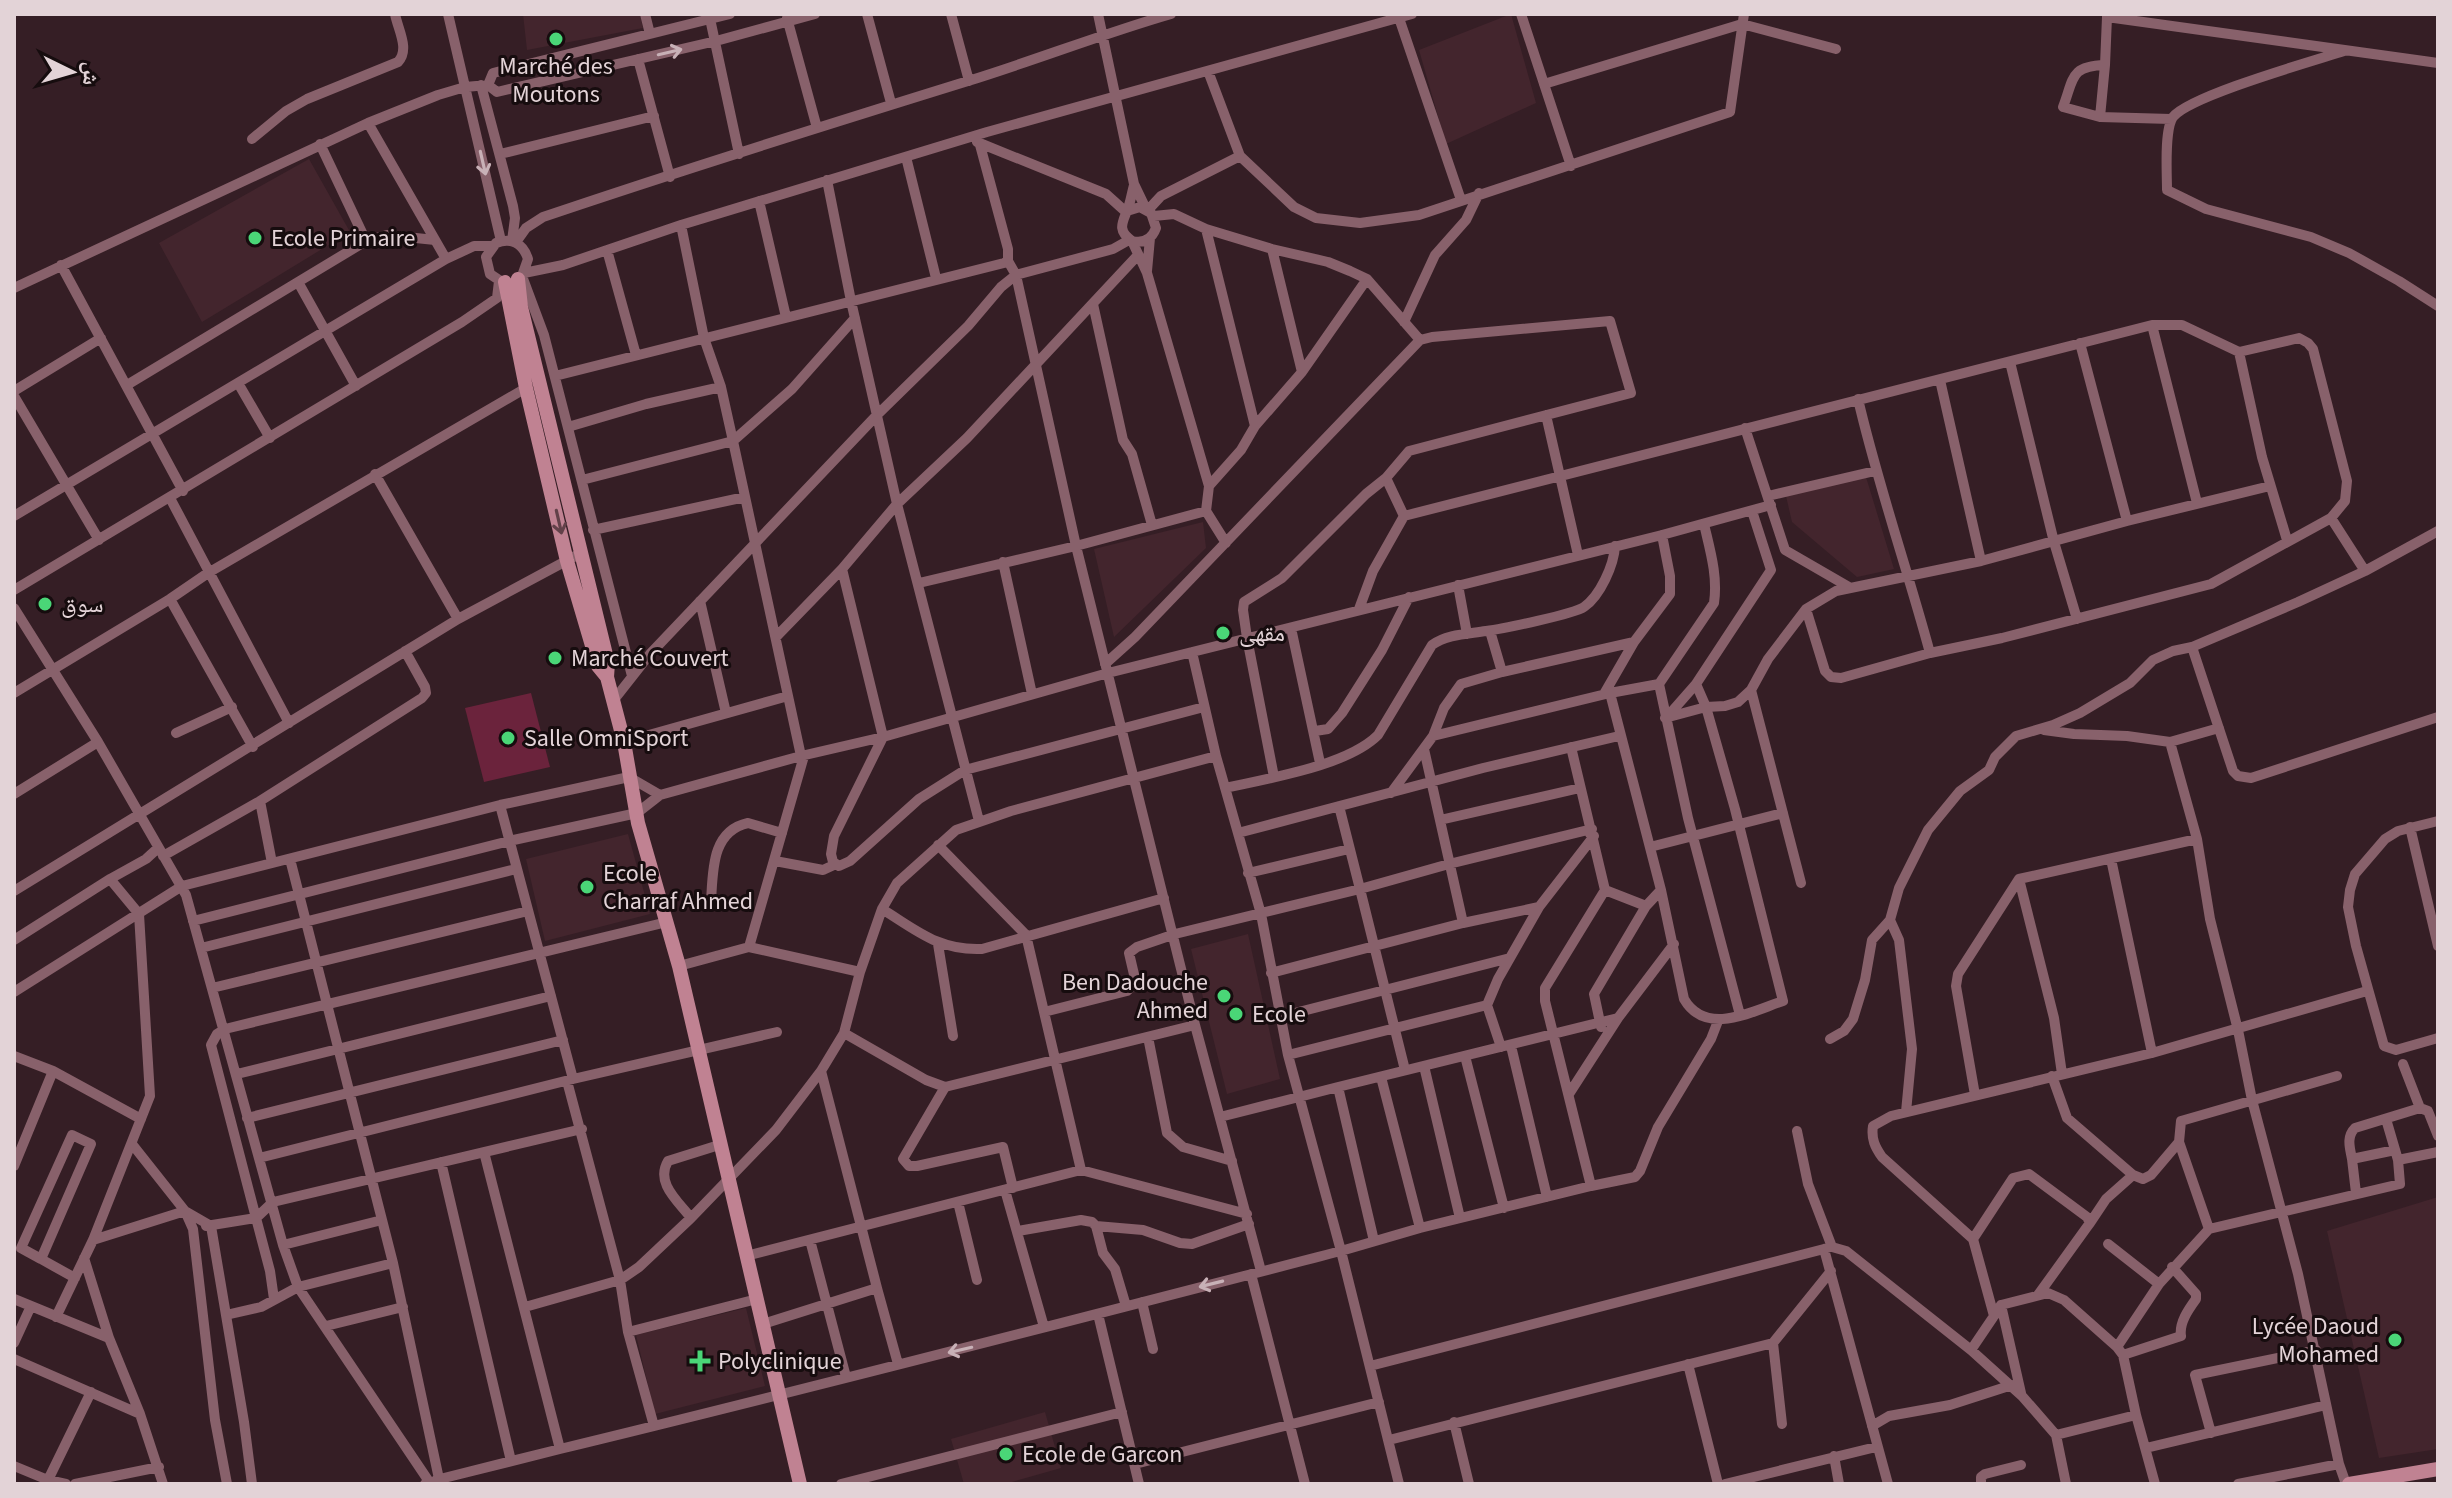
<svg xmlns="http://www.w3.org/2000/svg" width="2452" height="1498" viewBox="0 0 2452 1498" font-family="'Source Sans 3','Noto Naskh Arabic',sans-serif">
  <rect width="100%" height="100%" fill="#351e25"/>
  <path fill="#43252d" d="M523,14H640L643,28L527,50Z
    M1511,14L1536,103L1446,144L1419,50Z
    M309,159L350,232L202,322L159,243Z
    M1866,477L1894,569L1857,577L1792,522L1786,496Z
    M1203,522L1206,548L1114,637L1094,549Z
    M628,834L650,914L545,941L526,859Z
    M1248,934L1280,1079L1227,1094L1191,949Z
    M2438,1197V1449L2379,1458L2327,1231Z
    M746,1308L765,1386L655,1414L636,1335Z
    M1045,1412L1061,1468L1005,1484H964L951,1439Z"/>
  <path fill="#6b233c" d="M531,693L550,767L484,782L465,708Z"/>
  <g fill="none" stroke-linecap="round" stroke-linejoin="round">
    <path stroke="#88616b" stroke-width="10" d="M448,14L501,241
      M645,14L650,34
      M709,14L739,154
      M867,14L891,103
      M951,14L969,81
      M1098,14L1134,184L1146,209
      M1521,14L1571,166
      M2108,14L2107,17L2438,63
      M2107,17L2105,65C2070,66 2074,78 2063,107L2100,117L2171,119
      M787,18L817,128
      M1399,18L1461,200
      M2344,51C2313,61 2189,96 2173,117C2164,130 2167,173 2167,190L2206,209L2311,237L2349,253L2399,281L2438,306
      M638,59L670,177
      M1208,71L1240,156L1294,207L1316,218L1360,223L1419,215L1730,112L1744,14
      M1544,84L1742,24L1836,49
      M481,85L513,206L515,218L512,241
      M488,85L493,73L730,14
      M2100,117L2105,65
      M368,123L446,259
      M252,139L286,111L307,99L398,62C410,49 398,30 395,14
      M977,142L1106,194L1126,212
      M320,144L366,241
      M500,154L654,116
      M906,157L936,278
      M827,180L851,301L897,504L979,821
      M759,201L786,317
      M1148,210L1161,196L1240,156
      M1127,211L1140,207L1151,213L1156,228C1152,239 1144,244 1132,241C1115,229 1124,221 1129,205C1131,199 1132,192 1134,185
      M1154,216L1174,214L1206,229L1272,249L1328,262L1350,271L1367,279L1420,340
      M681,225L704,338L721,387L733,441L801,756
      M1206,229L1255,426
      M1132,241L1147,273L1209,486L1206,511L1226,543
      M516,242L526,228L543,217C684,169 826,125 968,81C1036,60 1102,34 1171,14
      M1272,249L1302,372
      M607,250L636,355
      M1008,261L1016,275L1076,546L1195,1025L1261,1271
      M61,265L183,491
      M1147,271L1150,238
      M524,273L563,265L681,225L987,132L1412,14
      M298,282L356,386
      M502,282L490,274L486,257L496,243C511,237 523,243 528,259L522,276L544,335L632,676
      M14,288L368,123L438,95L465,87L488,85L497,92L716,41L815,14
      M1093,304L1123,440L1132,454L1152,525
      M1404,322L1435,255L1466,220L1479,193
      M2152,325L2197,503
      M2080,343L2127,521
      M2239,352L2262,457L2287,540
      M2010,362L2054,542L2077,619
      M555,376L1004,263L1008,261V249L980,145
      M1940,380L1981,561
      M238,383L270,438
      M127,385L366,241L387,235L435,240
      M14,391L101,338
      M14,396L99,540
      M1858,399C1878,485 1907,568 1930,653
      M1546,415L1578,555
      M568,427L646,404L721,387
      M1745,428L1785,550L1849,587
      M375,474L458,619
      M1386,478L1404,516
      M582,480L733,441L792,389L855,318
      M1209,486L1241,450L1255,426L1302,372L1367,279
      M1768,496L1875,471
      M170,498L289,723
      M14,516L446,259L474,246H491
      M2331,518L2365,571
      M1704,524C1710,550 1718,576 1714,603L1659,684L1688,818L1740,1015
      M593,530L745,497
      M2438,531L2365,571L2298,602L2192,647L2233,771L2238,776L2251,778L2438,717
      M1003,562L1032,694
      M842,569L883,737L834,836L831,854L833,862L839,866L850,861L919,799L965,770L1204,707
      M919,583L1076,546L1206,511
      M1458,585L1467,634
      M14,590L462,322L497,298L499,281
      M170,599L253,747
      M700,601L726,713
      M14,608L98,742L186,895L283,1245L298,1287L430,1483L425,1484
      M1359,609L1373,571L1404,516L2152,325H2182L2239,352L2299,338L2308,343L2313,349L2347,481L2345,501L2331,518L2211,584L2002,638L1930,653L1841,678L1831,677L1825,671L1806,609
      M1291,628L1320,763
      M1490,631L1502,672
      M776,637L842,569L897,504L967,438L1138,255
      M1192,652L1216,756L1261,914L1288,1055L1341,1251L1420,1228L1591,1186
      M1105,664L1135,637L1420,340L1432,337L1610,321L1631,393L1409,451L1386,478L1366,494L1282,578L1244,602L1243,610L1247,638L1274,777
      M1751,690L1801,883
      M14,693L170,599L208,573L526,388
      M1610,693L1661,890L1684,999C1706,1037 1753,1011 1783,1001L1735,809L1706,707L1696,684
      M1604,694L1634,642L1670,594V576L1662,535
      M613,701L650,654L877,415L968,326L1001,287L1016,275L1113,249L1129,240
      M1667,717L1696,684L1771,570L1752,511
      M1665,718L1706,707L1725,706L1738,702L1751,690L1768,659L1806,609L1836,591L1981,561L2127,521L2270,486
      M2044,730L2074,734L2127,736L2170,742L2197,839
      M1315,731L1328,729L1342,713L1382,650L1409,597
      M176,733L232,707
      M1433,736L1610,693L1659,684
      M624,742L788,696
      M2170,742L2219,728
      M1571,747L1605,890L1646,906
      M1424,749L1463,923L1539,907L1498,979L1487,1005L1501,1047
      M1225,788C1269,778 1347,766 1378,735L1432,645C1447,634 1468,634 1486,631C1502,629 1574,614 1584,607C1600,596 1614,565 1615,546
      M1391,793L1433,736L1444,708L1461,684L1502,672L1634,642
      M14,794L98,742
      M260,801L272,863
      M500,805L573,1079
      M1440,820L1580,788
      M2438,821L2398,831L2385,839L2355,874L2350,890L2348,907L2356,946L2384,1046L2396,1050L2438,1038
      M2410,827L2438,946
      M1238,833L1483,768L1619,736
      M938,845L1026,935L1081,1170
      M1650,847L1783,813
      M163,856L260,801L422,698L426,693L425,687L405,651
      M290,859L393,1263L439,1479
      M2111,859L2152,1053
      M775,861L823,870L836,864
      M1248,873L1349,849
      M110,879L146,859L158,848
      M2019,879L2054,1018L2062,1074
      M1605,890L1545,988V1001L1591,1186L1635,1177L1640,1171L1658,1127L1711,1039L1718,1021
      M14,891L458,619L579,554
      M711,902C713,872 711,831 748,823L782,833
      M1539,907L1594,836L1590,834
      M882,909C916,930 939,951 982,949L1164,898
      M193,921L509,841L637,813L660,795L801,756L883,737L1108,673L1662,535L1771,505
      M14,940L110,879L139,914L150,1096L93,1240L56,1317
      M938,944L953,1036
      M749,947L804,756
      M201,948L516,869
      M679,966L749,947L860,972
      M1271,973L1463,923
      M212,988L528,911
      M14,992L182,886L500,805L629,777L660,795
      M1044,1012L1127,991L1136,983L1129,953L1137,947L1175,934L1360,889L1339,806
      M1279,1017L1510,958
      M1601,1027L1594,994L1646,906L1661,890
      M844,1033L926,1080L945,1087L1195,1025
      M1148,1037L1167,1133L1183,1147L1232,1161
      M1830,1039L1844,1031L1853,1019L1865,980L1872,940L1890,920
      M1511,1046L1547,1197
      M1288,1055L1487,1005
      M14,1056L53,1071L141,1119
      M1465,1056L1504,1208
      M1424,1066L1460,1218
      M1405,1070L1360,889L1449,864L1592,829
      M237,1074L551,996
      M2052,1076L2067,1118L2133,1175L2143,1179L2151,1175L2179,1142
      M1381,1077L1420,1228
      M567,1081L620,1280L628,1332L654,1426
      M945,1087L903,1159L909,1166H917L1003,1147L1013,1188
      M1338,1087L1618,1018
      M1569,1094L1618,1018L1674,944
      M1975,1095L1956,986L1958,974L2019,879L2197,839L2210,919L2238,1030L2252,1100L2298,1274L2339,1464L2346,1484
      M2420,1108L2428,1111L2438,1136
      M1906,1112L1912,1049L1899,940L1890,920L1899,888L1928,830L1960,791L1989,770L1995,757L2016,736L2053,725L2080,713L2130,683L2153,660L2173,651L2192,647
      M1220,1117L1338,1087L1374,1241
      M247,1118L563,1040
      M582,1129L273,1202L256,1218L211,1045L217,1034L225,1029L667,922
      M1797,1131L1808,1184L1832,1247
      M72,1135L91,1144L41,1259L21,1248Z
      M259,1158L573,1079L777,1032
      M2352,1159C2350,1148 2346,1137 2355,1128L2420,1108L2403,1064
      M2398,1160L2438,1152
      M441,1162L511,1461
      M14,1166L53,1071
      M1005,1190L1044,1327
      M2356,1193L2352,1159L2395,1150
      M958,1202L977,1280
      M185,1211L211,1226L244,1422L252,1484
      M185,1211L193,1229L215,1420L227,1484
      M691,1218C678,1201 655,1183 668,1161L719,1145
      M2090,1223L2106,1199L2133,1175
      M206,1226L256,1218L270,1271L274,1299
      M1096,1226L1143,1230L1180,1243L1192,1244L1249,1224
      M2209,1229L2179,1142L2181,1121L2337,1076
      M1018,1231L1081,1220L1092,1222L1096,1226L1103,1253L1115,1269L1126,1306
      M1973,1239L2013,1178L2029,1174L2087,1217L2090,1223L2087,1227L2038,1295
      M93,1240L185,1211L132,1144
      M810,1240L846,1377
      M2108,1244L2159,1284
      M283,1245L382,1220
      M1830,1247L1824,1249L1888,1484
      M1832,1247L1846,1251L1971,1350L2022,1396L2056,1435L2066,1484
      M746,1256L1081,1170L1247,1214
      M84,1258L109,1338
      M41,1259L75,1278
      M1251,1274L1305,1484
      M877,1288L898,1364
      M14,1299L109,1338L140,1414L163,1484
      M1142,1302L1153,1349
      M2001,1305L2021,1393
      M525,1307L620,1280L639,1267L691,1218L776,1130L821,1071L844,1033L860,972L882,909L897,883L956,830L1011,811L1216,756
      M1098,1314L1139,1484
      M226,1315L261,1307L298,1287L393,1263
      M1994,1316L2001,1305L2048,1293L2064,1300L2117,1347L2123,1355L2136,1415L2155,1484
      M763,1324L877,1288L821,1071
      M326,1326L403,1307
      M628,1332L757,1299
      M14,1343L31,1306
      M1773,1343L1782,1424
      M2117,1347L2159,1284L2209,1229L2400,1184L2398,1160L2386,1119
      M1971,1350L1994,1316L1973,1239L1882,1157C1875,1147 1871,1139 1873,1126L1891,1116L2152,1053L2367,991
      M2123,1355L2181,1336C2179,1323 2188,1310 2196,1299V1294L2172,1267
      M14,1359L140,1414
      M1688,1364L1718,1484
      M1370,1366L1824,1249
      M1454,1422L1469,1484
      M1872,1426L1889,1416L1950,1405L2012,1385
      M2211,1433L2195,1375L2316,1350
      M2056,1435L2136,1415
      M1389,1440L1773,1343L1831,1271
      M2146,1448L2326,1405
      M560,1449C821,1386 1081,1318 1341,1251L1399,1484
      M1834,1456L1839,1484
      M1135,1464L1379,1402
      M14,1466L48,1480L66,1484
      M48,1480L91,1392
      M436,1480L560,1449L484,1152
      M75,1484L159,1467
      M841,1484L1122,1412
      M1725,1484L1876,1447
      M1981,1484V1477L1985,1474L2021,1465
      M2238,1484L2339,1464"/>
    <path stroke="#c08292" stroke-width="14" d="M518,279L521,307L608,663L607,677L624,742L638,823L679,966L800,1484
      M505,282L526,388L567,561L598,666L607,677
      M2349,1484L2438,1469"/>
  </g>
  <defs><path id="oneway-shaft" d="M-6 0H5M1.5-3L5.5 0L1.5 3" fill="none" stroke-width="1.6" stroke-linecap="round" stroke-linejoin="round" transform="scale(2)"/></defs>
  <g stroke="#c8b1b7">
    <use href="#oneway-shaft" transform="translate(670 52) rotate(-13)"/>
    <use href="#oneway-shaft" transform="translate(483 163) rotate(77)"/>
    <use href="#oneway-shaft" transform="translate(1211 1284) rotate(166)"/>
    <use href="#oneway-shaft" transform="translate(960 1350) rotate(167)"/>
  </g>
  <use stroke="#624149" href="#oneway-shaft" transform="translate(559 522) rotate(77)"/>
  <g fill="#4ad677" stroke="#160c0e" stroke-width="3">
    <circle cx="556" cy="39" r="8"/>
    <circle cx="255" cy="238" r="8"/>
    <circle cx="45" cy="604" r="8"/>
    <circle cx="1223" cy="633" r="8"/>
    <circle cx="555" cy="658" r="8"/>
    <circle cx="508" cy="738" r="8"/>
    <circle cx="587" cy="887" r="8"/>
    <circle cx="1224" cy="996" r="8"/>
    <circle cx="1236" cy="1014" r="8"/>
    <circle cx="2395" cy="1340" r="8"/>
    <path d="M696 1349h8v8h8v8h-8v8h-8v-8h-8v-8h8z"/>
    <circle cx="1006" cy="1454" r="8"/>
  </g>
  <g text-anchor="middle" stroke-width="6" stroke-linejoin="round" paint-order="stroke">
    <g font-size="24" fill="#e3d3d7" stroke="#160c0e" text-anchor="start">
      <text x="556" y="74" text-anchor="middle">Marché des<tspan x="556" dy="28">Moutons</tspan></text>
      <text x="271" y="246">Ecole Primaire</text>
      <text x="61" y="612">سوق</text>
      <text x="1239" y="641">مقهى</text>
      <text x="571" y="666">Marché Couvert</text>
      <text x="524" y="746">Salle OmniSport</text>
      <text x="603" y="881">Ecole<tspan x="603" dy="28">Charraf Ahmed</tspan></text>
      <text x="1208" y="990" text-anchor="end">Ben Dadouche<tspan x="1208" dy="28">Ahmed</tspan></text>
      <text x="1252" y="1022">Ecole</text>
      <text x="2379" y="1334" text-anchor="end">Lycée Daoud<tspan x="2379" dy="28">Mohamed</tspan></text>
      <text x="718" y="1369">Polyclinique</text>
      <text x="1022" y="1462">Ecole de Garcon</text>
    </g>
  </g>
  <rect width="2452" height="1498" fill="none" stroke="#e3d3d7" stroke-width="32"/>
  <g transform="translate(72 72) rotate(95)" stroke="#160c0e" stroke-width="6" paint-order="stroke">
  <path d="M0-6L14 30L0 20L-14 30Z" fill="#e3d3d7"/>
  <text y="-12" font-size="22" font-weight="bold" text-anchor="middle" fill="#e3d3d7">ش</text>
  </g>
</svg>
